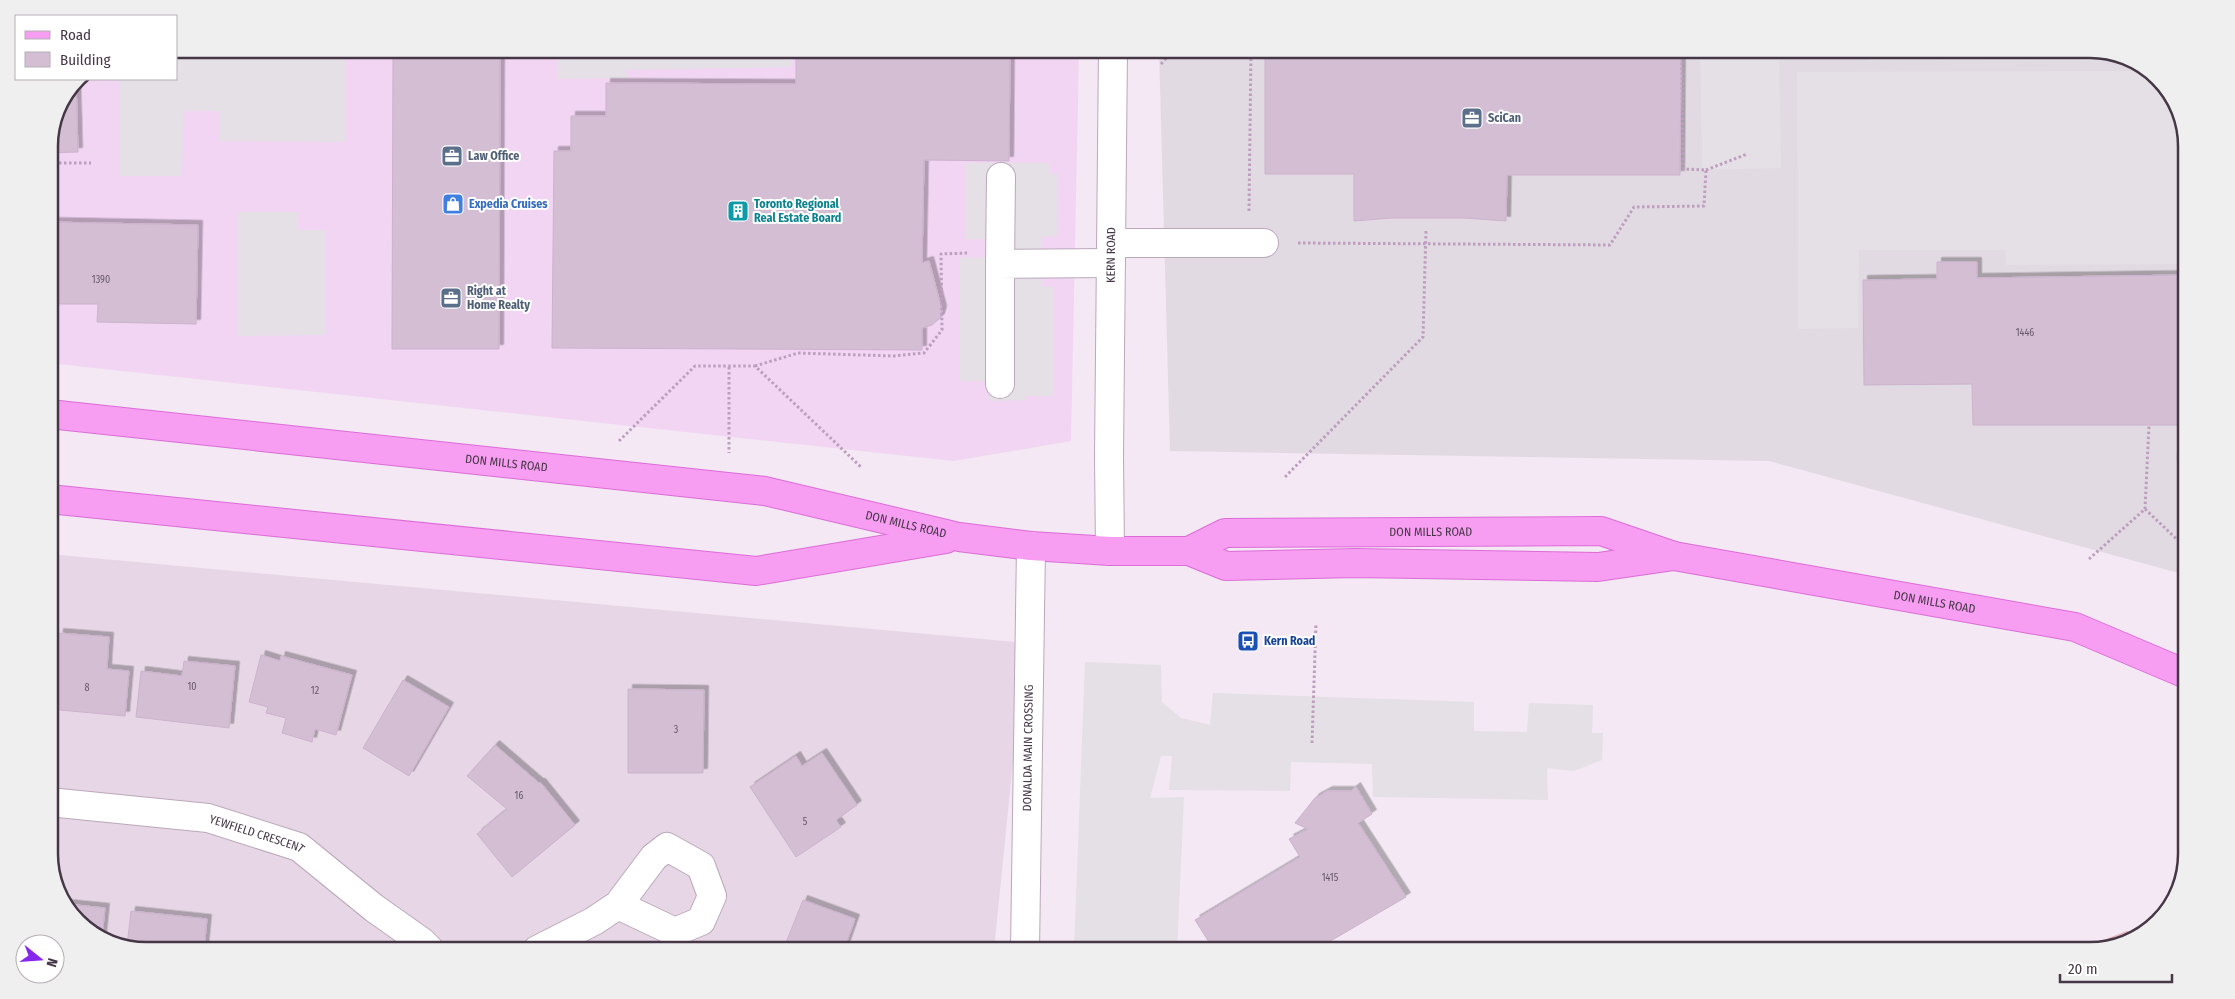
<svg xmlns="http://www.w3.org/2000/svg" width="2235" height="999" viewBox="0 0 2235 999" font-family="'Fira Sans Condensed',sans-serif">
  <defs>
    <filter id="shadow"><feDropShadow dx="4.5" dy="-4.5" stdDeviation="0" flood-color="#0004"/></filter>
  </defs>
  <rect width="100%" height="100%" fill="#f3e8f3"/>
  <path fill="#e7d7e6" d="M49,554L1025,643L994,950H146L109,943L69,912L49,860Z"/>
  <path fill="#f1d5f3" d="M176,49H1079L1071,441L954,461L49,363V140L56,108L76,79H176Z"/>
  <path fill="#e2dae2" d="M1159,49H2089L2126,56L2170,92L2186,140V575L1769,461L1170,451Z"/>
  <path fill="#e4b4be" d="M2127,931L2144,933L2089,950H2077Z"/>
  <path fill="#e4e0e5" d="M176,49H345V142L219,141V111H183L182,176H119L120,79H176Z
    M557,49H791V67L626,70L627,78L557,79Z
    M1700,49H1779L1781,168L1702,170Z
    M1868,49H2089L2126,56L2133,61L1868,60Z
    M2144,71L2170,92L2186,140V264L2006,265L2005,250H1859L1858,328L1798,329L1797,72Z
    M966,163H1050V174H1058L1057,236L1042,237V286L1054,287V396H1025V400L990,401V381H960V258L991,257V239H966Z
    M238,212H298V230H326V335L238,336Z
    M1085,662L1161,665L1162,702L1181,718L1210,725L1213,693L1474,702V731L1527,732L1529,703L1593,705L1592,733H1603L1602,760L1574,771L1547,768L1548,800L1373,797L1372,764L1291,762L1290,791L1169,790L1172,756H1161L1150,798L1184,797L1177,950H1074Z"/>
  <path fill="#d3bed4" stroke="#cdb2ce" filter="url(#shadow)" d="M393,49H500L499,349H392Z
    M796,49H1010L1009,161L924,160L922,263L929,261L942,310L940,318L932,325L922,328V350L552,348L554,151H571V116H606V83L796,84Z
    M1265,49H1681L1680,175H1507L1506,221L1464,218H1392L1354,221V174H1265Z
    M76,79L78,152L49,153V140L56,108Z
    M49,222L198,225L196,324L97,322L98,304H49Z
    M1937,262H1977V278L2186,275V460H2177L2179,425H1973L1972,384L1864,385L1863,280L1937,279Z
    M59,633L109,637L107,669L129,671L125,716L49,709V644L58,645Z
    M261,655L280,661L281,656L352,675L336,735L315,729L312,742L282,733L286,718L266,713L268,707L249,702Z
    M184,661L235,666L229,728L136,717L141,671L182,676Z
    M403,680L449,707L409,776L363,748Z
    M628,689L704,690L703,773H628Z
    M495,745L539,783H541L575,825L512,877L477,834L507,809L467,776Z
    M822,753L857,805L836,820L841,827L796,857L750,787L796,756L802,766Z
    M1356,787L1372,814L1358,823L1406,897L1315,950H1214L1195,920L1300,857L1289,839L1308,829L1295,823L1315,798L1328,791H1351Z
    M803,900L855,919L844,950H783Z
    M66,904L105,908L102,937L69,912Z
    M131,911L207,919L204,950H146L127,946Z"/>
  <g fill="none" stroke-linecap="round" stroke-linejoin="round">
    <g stroke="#bba8bb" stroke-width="30">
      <g id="minor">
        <path d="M1111,243H1264"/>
        <path d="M1000,264L1001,177"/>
        <path d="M1000,384V264L1111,263"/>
        <path id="s1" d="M1110,551L1109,456L1113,49"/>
        <path id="s2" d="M49,802L208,818L299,847L374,908L422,942L430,950"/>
        <path d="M537,950L594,921L618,905L654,857L667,847L701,866L712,896L701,921L675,932L618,905"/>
        <path id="s3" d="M1025,950L1031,546"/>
      </g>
    </g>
    <g stroke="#dc6dd7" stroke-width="30">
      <g id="major">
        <path id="s4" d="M49,414L765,491L959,537L1031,546L1110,551H1189L1226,566L1355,563L1598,567L1674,556"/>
        <path d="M49,499L756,571L946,539"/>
        <path id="s5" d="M1189,551L1225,533L1601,531L1674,556L2075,627L2186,674"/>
      </g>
    </g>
    <path stroke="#be9ebf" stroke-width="3" stroke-dasharray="2.5 2.5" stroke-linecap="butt" d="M1161,64L1175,49
      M49,163H91
      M1706,170L1747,154
      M1249,211L1251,49
      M1298,243L1610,245L1634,207L1704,206L1706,170L1683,169L1682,49
      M755,366L798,353L894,356L924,353L942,330L941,254L967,253
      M729,367V453
      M619,441L695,366H755L862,468
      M1285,477L1423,337L1426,230
      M2145,509L2186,548
      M2089,559L2145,509L2149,425
      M1312,743L1316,623"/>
    <use href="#minor" stroke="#fff" stroke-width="28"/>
    <use href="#major" stroke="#f79df2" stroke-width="28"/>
  </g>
  <defs>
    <g id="office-square" transform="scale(1.125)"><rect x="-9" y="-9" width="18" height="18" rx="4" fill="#5c6f8a" stroke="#fff"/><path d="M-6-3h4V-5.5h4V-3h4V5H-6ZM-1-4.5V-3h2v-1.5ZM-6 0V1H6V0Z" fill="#fff"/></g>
    <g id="shop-square" transform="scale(1.125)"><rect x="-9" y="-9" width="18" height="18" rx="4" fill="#3f7fe0" stroke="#fff"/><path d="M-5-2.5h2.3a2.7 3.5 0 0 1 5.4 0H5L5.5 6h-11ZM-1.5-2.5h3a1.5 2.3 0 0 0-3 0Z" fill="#fff"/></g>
    <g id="building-square" transform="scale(1.125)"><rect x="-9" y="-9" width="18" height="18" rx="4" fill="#0f9aa8" stroke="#fff"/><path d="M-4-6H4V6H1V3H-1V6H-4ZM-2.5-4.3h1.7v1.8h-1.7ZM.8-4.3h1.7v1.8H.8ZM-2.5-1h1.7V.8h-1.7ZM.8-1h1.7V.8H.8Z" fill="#fff"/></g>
    <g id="bus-square" transform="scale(1.125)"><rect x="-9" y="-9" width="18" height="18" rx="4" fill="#1a4fb4" stroke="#fff"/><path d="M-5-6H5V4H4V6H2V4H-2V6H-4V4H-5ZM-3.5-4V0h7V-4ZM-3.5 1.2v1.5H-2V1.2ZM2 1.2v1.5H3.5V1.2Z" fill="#fff"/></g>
  </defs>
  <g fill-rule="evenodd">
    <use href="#office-square" x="1472" y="118"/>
    <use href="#office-square" x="452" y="156"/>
    <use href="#shop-square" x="453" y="204"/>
    <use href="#building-square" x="738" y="211"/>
    <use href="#office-square" x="451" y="298"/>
    <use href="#bus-square" x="1248" y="641"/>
  </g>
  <g text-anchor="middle" stroke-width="4" stroke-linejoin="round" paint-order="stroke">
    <g font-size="10" fill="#68596a">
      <text x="101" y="283">1390</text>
      <text x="2025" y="336">1446</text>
      <text x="192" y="690">10</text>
      <text x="87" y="691">8</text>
      <text x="315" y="694">12</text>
      <text x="676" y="733">3</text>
      <text x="519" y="799">16</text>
      <text x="805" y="825">5</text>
      <text x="1330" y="881">1415</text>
    </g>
    <g font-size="12" font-weight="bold" fill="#4e5e75" stroke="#fff" text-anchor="start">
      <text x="1488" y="122">SciCan</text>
      <text x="468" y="160">Law Office</text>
      <text x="467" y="295">Right at<tspan x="467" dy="14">Home Realty</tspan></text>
    </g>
    <g font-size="12" font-weight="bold" fill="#366cbe" stroke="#fff" text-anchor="start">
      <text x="469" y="208">Expedia Cruises</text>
    </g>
    <g font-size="12" font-weight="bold" fill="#0d838f" stroke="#fff" text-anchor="start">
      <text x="754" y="208">Toronto Regional<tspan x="754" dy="14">Real Estate Board</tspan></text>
    </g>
    <g font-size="12" fill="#453746" stroke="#fff">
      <text dy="4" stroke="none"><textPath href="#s1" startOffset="296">KERN ROAD</textPath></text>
      <text dy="4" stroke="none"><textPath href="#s4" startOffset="460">DON MILLS ROAD</textPath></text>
      <text dy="4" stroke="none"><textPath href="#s4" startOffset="865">DON MILLS ROAD</textPath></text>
      <text dy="4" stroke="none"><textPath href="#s5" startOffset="246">DON MILLS ROAD</textPath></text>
      <text dy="4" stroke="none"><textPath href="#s5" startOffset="758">DON MILLS ROAD</textPath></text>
      <text dy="4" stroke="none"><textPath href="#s3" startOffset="202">DONALDA MAIN CROSSING</textPath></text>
      <text dy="4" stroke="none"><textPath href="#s2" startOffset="211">YEWFIELD CRESCENT</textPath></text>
    </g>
    <g font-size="12" font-weight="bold" fill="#164399" stroke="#fff" text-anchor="start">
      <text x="1264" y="645">Kern Road</text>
    </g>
  </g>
  <path d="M0 0H2235V999H0ZM146 58H2090A88 88 0 0 1 2178 146V854A88 88 0 0 1 2090 942H146A88 88 0 0 1 58 854V146A88 88 0 0 1 146 58Z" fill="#f0eff0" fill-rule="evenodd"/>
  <path fill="none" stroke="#453746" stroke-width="2.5" d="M146 58H2090A88 88 0 0 1 2178 146V854A88 88 0 0 1 2090 942H146A88 88 0 0 1 58 854V146A88 88 0 0 1 146 58Z"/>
  <rect x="15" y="15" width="162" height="65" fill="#ffffff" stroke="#b5afb5"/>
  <rect x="25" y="31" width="25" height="8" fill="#f79df2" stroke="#b5afb5"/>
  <text x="60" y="40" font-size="15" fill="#453746">Road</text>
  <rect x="25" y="52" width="25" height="15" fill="#d3bed4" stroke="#b5afb5"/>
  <text x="60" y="65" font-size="15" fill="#453746">Building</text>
  <g transform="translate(40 959) rotate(107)"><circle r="24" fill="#ffffff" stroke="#b5afb5"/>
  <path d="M0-4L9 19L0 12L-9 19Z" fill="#8827ec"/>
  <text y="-8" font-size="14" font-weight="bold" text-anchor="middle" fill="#453746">N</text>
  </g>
  <path d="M2060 974v8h112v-8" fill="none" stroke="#453746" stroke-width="2.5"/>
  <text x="2068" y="974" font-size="15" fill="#453746" stroke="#ffffff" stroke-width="4" paint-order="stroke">20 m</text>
</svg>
